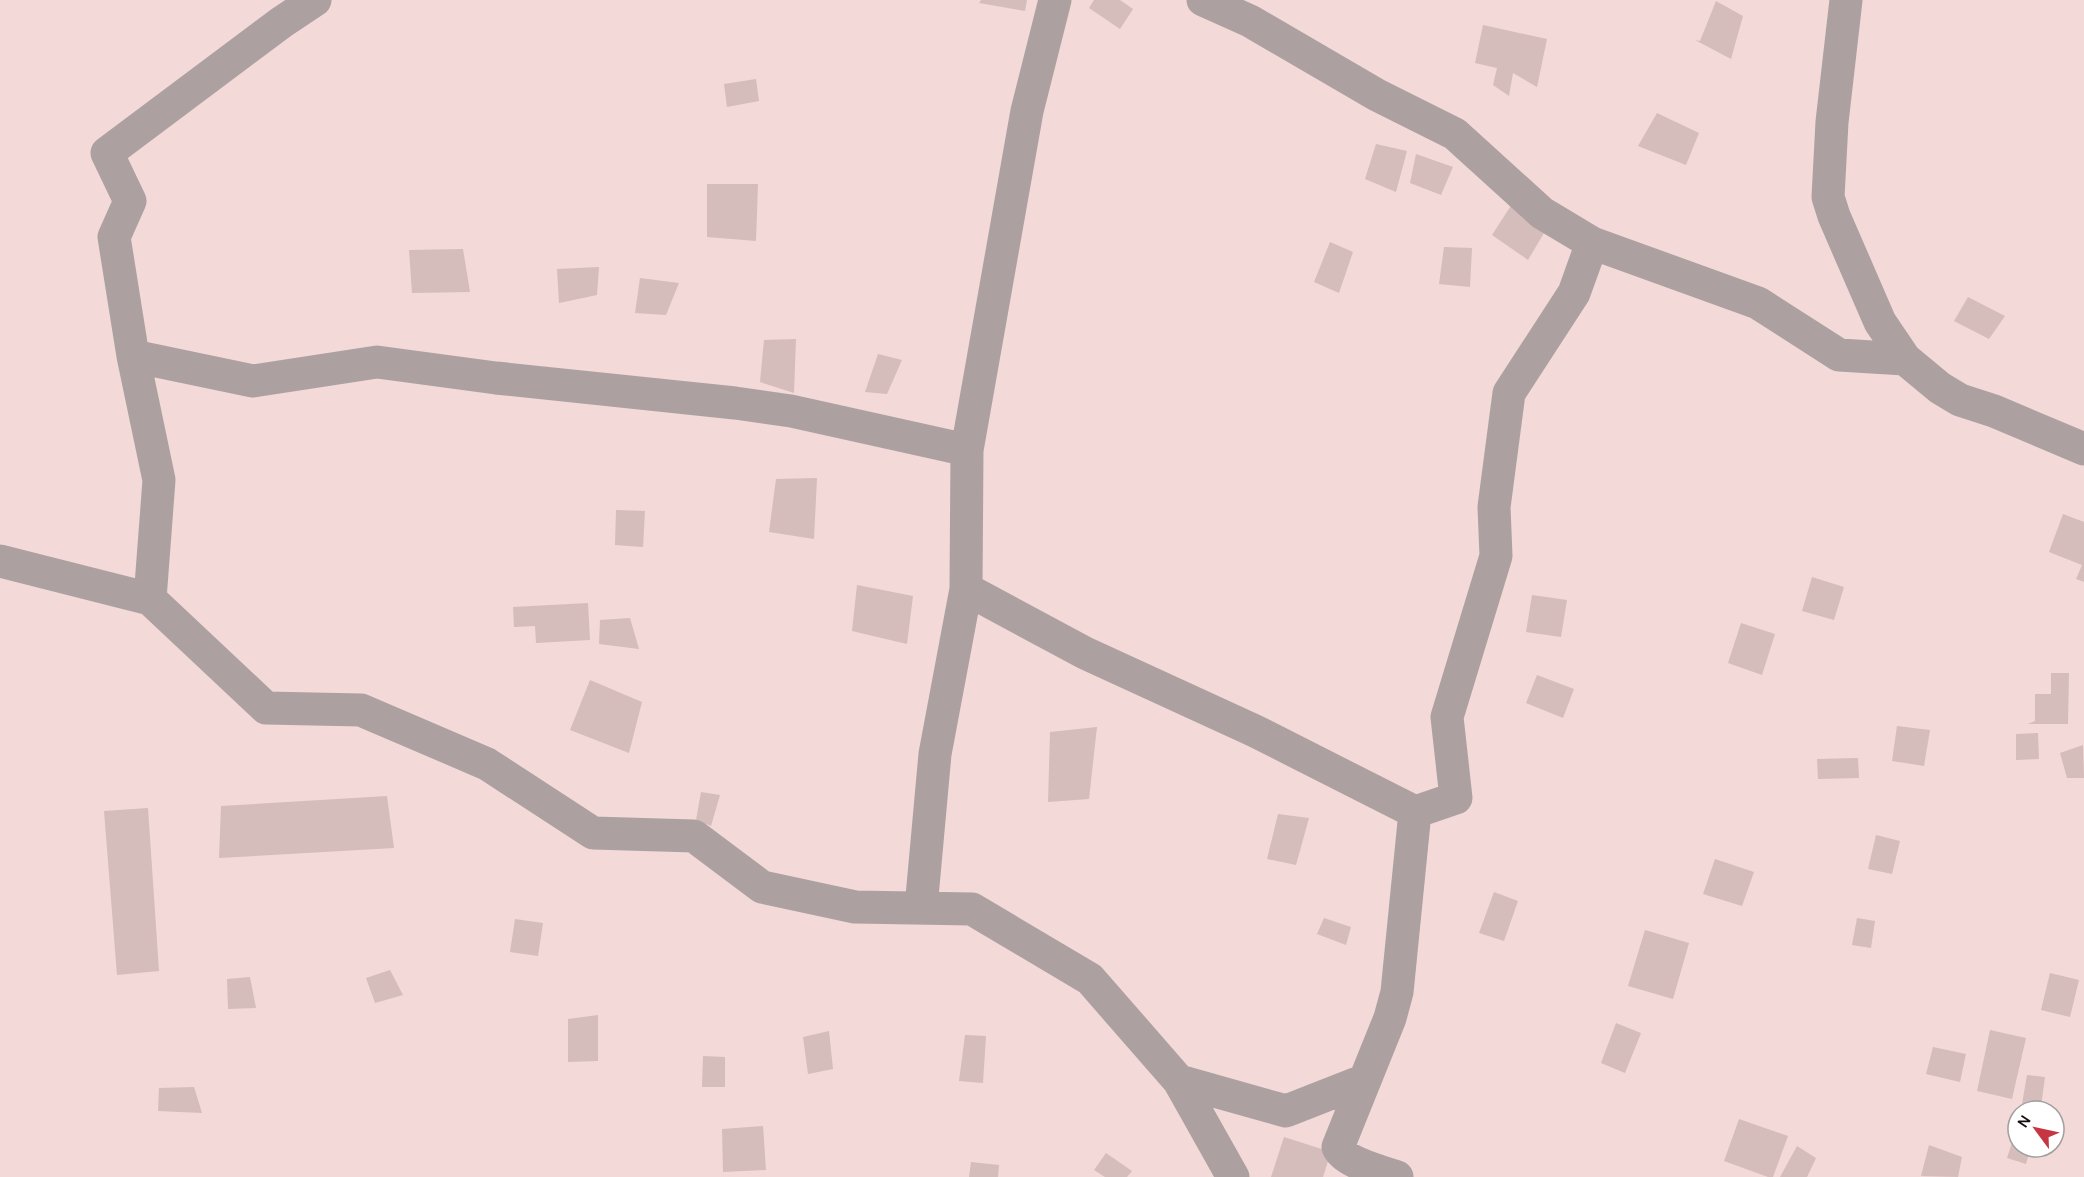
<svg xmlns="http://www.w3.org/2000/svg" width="2084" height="1177" viewBox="0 0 2084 1177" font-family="Karla,sans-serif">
  <rect width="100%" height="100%" fill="#f3d9d8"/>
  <path fill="#d5bdbc" d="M981,0H1027L1025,11L979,3Z
    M1094,0H1120L1133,9L1120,29L1089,8Z
    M1716,1L1743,16L1731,59L1695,40L1700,41Z
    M1483,25L1547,39L1537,87L1513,73L1509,96L1493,85L1497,68L1475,63Z
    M756,79L759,101L727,107L724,84Z
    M1657,113L1699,133L1686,165L1638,146Z
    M1376,144L1407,151L1396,192L1365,179Z
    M1416,154L1453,167L1441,195L1410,183Z
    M707,184H758L756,241L707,237Z
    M1512,204L1547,228L1528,260L1492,235Z
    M1330,242L1353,252L1339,293L1314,282Z
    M1444,247L1472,248L1470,287L1439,284Z
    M463,249L470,292L412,293L409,250Z
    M599,267L597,295L559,303L557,269Z
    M640,278L679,283L666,315L635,313Z
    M1968,297L2005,316L1989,339L1954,321Z
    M796,339L794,393L760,382L764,340Z
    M878,354L902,360L887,394L865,392Z
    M817,478L814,539L769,532L776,479Z
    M616,510L645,511L643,547L615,545Z
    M2063,514L2084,522V582L2076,579L2082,565L2049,552Z
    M1812,577L1844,587L1834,620L1802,611Z
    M857,585L913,596L907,644L852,631Z
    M1532,595L1567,600L1561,637L1526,632Z
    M588,603L590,640L536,643L535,626L514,627L513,607Z
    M630,618L639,649L599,644L600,620Z
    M1741,623L1775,634L1762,675L1728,663Z
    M2051,673H2069L2068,724H2028L2035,721V694H2051Z
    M1537,675L1574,689L1563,718L1526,703Z
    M590,680L642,702L629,753L570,730Z
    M1897,726L1930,730L1924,766L1892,761Z
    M1097,727L1089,799L1048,802L1050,732Z
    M2038,733L2039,759L2016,760V734Z
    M2083,745L2084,778H2067L2060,753Z
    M1858,758L1859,778L1818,779L1817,759Z
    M701,792L720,795L711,826L696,820Z
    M387,796L394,848L219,858L221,806Z
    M148,808L159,971L117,975L104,811Z
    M1278,814L1309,818L1296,865L1267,859Z
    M1876,835L1900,841L1892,874L1868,869Z
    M1715,859L1754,872L1742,906L1703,894Z
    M1494,892L1518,901L1504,941L1479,933Z
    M1324,918L1351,927L1346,945L1317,934Z
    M1857,918L1875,921L1871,948L1852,945Z
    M515,919L543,923L538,956L510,952Z
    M1645,930L1689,943L1673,999L1628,986Z
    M390,970L403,995L375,1003L366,978Z
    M2050,973L2079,980L2070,1017L2041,1010Z
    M250,977L256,1008L228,1009L227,979Z
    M598,1015V1061L568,1062V1019Z
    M1616,1023L1641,1033L1625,1073L1601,1063Z
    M1990,1030L2026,1038L2012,1099L1977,1091Z
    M829,1031L833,1069L808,1074L803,1037Z
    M965,1035L986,1036L983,1083L959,1081Z
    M1933,1047L1966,1054L1960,1082L1926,1074Z
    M703,1056L725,1057V1087H702Z
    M2027,1075L2045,1077L2041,1107L2022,1104Z
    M194,1087L202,1113L158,1111L159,1088Z
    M1739,1119L1788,1136L1773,1177H1768L1724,1161Z
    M763,1126L766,1170L723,1172L722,1129Z
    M2016,1130H2018V1147H2031L2026,1164L2007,1158Z
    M1284,1137L1331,1152L1323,1177H1271Z
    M1929,1145L1962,1157L1958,1177L1921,1176Z
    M1797,1146L1816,1158L1807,1177H1780Z
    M1106,1153L1132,1171L1127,1177H1105L1094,1170Z
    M971,1162L999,1165L998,1177H969Z"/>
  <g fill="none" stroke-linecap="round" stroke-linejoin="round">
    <path stroke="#aca1a0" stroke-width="33" d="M1203,0L1250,21L1377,95L1455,134L1542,213L1592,243L1758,303L1839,355L1905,359
      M1846,0L1832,122L1828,197L1834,216L1880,322L1905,359L1940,388L1960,400L1994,411L2084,449
      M133,356L253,381L377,362L496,378L735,403L791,411L967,450
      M0,561L150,599L266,708L361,710L487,764L593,833L694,836L762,887L855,907L972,909L1090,979L1179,1081L1233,1177
      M966,589L967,450L1027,111L1055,0
      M150,599L159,480L133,356L114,237L130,201L107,153L282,22L315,0
      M1415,812L1456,798L1447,717L1496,556L1494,507L1509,393L1574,293L1592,243
      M921,908L935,754L966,589L1085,653L1255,731L1415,812L1397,992L1390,1018L1338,1147C1344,1162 1382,1172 1397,1177
      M1179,1081L1286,1111L1365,1080"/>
  </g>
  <g transform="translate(2036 1129) rotate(303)"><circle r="28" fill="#ffffff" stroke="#a19e9e" stroke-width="1.5"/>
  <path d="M0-4.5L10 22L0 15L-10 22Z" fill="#c53542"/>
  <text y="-9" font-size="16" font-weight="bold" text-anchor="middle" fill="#140c0c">N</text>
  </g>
</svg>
